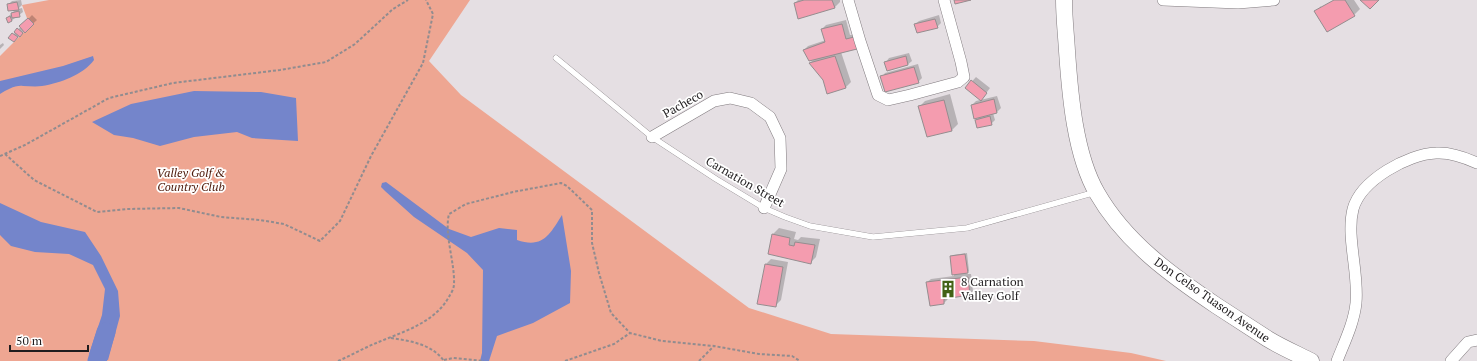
<svg xmlns="http://www.w3.org/2000/svg" width="1477" height="361" viewBox="0 0 1477 361" font-family="'PT Serif',serif">
  <rect width="100%" height="100%" fill="#e5dfe3"/>
  <path fill="#eea692" d="M49,0H470L429,61L461,95L749,308L831,334L1034,341L1131,353L1166,361H0V56L30,26L22,5Z"/>
  <path fill="#7485cb" d="M93,56L94,60C83,75 60,83 42,86C35,87 29,86 23,86C15,85 7,90 0,94V81L63,66Z
    M194,91L261,92L296,98L298,141L252,138L237,132L194,137L160,146L133,138L114,135L92,122L131,104Z
    M386,182L449,229L471,237L499,228L517,230V240C543,249 550,234 562,215L571,271L570,303L533,323L497,336L489,361H480L482,353L483,270L467,253L414,217L385,191L381,187L382,183Z
    M0,203L41,222L85,232L101,256L118,291L120,316L108,360L89,354L102,315L105,289L93,265L69,254L35,252L11,246L0,235Z"/>
  <path fill="#0003" d="M21,0L22,5L18,9L22,8L23,12L11,21L7,18L16,9L8,5L12,1Z
    M798,0H840V2L834,8L795,3Z
    M1331,0L1321,6V9L1336,0H1354L1360,9L1354,15L1316,12L1321,6Z
    M32,15L37,20L14,41L10,38Z
    M939,15L941,23L937,27L915,24L919,21Z
    M846,20L850,35L858,34L841,52L851,82L846,87L824,79L810,63L815,58L804,50L808,46L826,40L822,29L826,25Z
    M3,43L4,45L0,49V45Z
    M909,53L912,61L906,66L886,62L889,58Z
    M918,64L922,78L918,82L882,77L885,73Z
    M976,77L990,88L984,96L966,88Z
    M950,94L958,124L952,130L927,136L919,107L925,101Z
    M997,96L1001,108L997,112L993,113L995,120L991,124L976,120L980,116L972,105L976,101Z
    M779,228L796,232L794,239L798,240L801,237L820,239L816,257L810,263L769,253L773,234Z
    M967,253L969,271L966,274H971L973,291L970,295L947,297L948,299L944,303L927,282L931,279L954,276L951,256L953,255Z
    M771,259L788,262L781,300L775,306L766,264Z"/>
  <g fill="none" stroke-linecap="round" stroke-linejoin="round">
    <path stroke="#7485cb" stroke-width="19" d="M97,361L106,332"/>
  </g>
  <path fill="#f49caf" stroke="#958d8f" d="M804,0H832L835,8L798,19L794,3Z
    M954,0H971L955,4Z
    M1334,0H1345L1355,16L1327,32L1314,11Z
    M1360,0H1379L1370,9Z
    M17,2L19,10L8,11L7,4Z
    M19,11L20,17L12,18L11,13Z
    M10,16L12,21L8,23L6,18Z
    M28,18L34,24L25,33L19,26Z
    M935,19L938,28L917,33L914,24Z
    M842,24L846,39L854,37L857,49L809,61L803,50L825,42L821,29Z
    M17,28L23,33L20,37L14,32Z
    M12,33L18,37L14,42L8,38Z
    M835,56L846,88L827,94L823,80L809,63Z
    M906,56L908,65L887,71L884,62Z
    M914,67L919,83L885,92L880,76Z
    M971,80L987,93L981,101L965,88Z
    M994,99L997,113L974,119L971,105Z
    M944,100L952,131L927,137L918,106Z
    M990,116L992,125L977,128L975,120Z
    M772,234L790,238L789,245L794,246L795,242L815,245L811,264L768,254Z
    M965,254L968,273L952,275L950,256Z
    M765,264L783,267L776,307L757,304Z
    M968,277L970,295L944,299V304L930,306L926,282Z"/>
  <g fill="none" stroke-linecap="round" stroke-linejoin="round">
    <g stroke="#817b7f" stroke-width="6">
      <path id="lane" d="M556,58L652,137L716,179L764,208L785,217L810,226L873,237L967,228L1096,192"/>
    </g>
    <g stroke="#817b7f" stroke-width="12">
      <path id="street" d="M848,0L860,41L878,95L888,100L910,95L958,82L964,77L961,62L944,0
        M1163,0L1238,3L1274,0
        M652,137L714,101L730,98L751,103L770,117L780,138L781,169L764,208
        M1337,361C1344,343 1354,323 1356,303C1359,273 1346,237 1353,209C1361,180 1408,154 1436,153C1450,152 1464,157 1477,163
        M1451,361L1468,342L1477,340"/>
    </g>
    <g stroke="#817b7f" stroke-width="17">
      <path id="secondary" d="M1064,0C1064,17 1066,34 1067,51C1070,95 1075,155 1097,193C1125,242 1171,275 1217,306C1234,317 1251,328 1268,339C1281,347 1297,354 1311,361"/>
    </g>
    <path stroke="#918c8f" stroke-width="2" stroke-dasharray="3 2" stroke-linecap="butt" d="M5,154L34,180L97,212L127,209L179,208L221,217L260,220L284,224L320,241L340,221L371,156L423,63L433,14L426,0
      M0,156L25,145L109,98L173,83L280,70L326,62L355,44L393,9L408,0
      M391,338C410,341 432,344 444,361
      M444,360L453,358L484,361
      M338,361C350,356 362,349 374,344C401,332 435,324 450,295C452,292 454,288 454,284C455,263 444,234 449,214L466,204L513,192L561,183L567,186L592,210V243L599,273L611,313L630,333L662,341L714,346L759,354L792,356L800,361
      M565,361L614,344L630,333
      M699,361L714,346"/>
    <use href="#lane" stroke="#fff" stroke-width="5.5"/>
    <use href="#street" stroke="#fff" stroke-width="11"/>
    <use href="#secondary" stroke="#fff" stroke-width="16"/>
  </g>
  <defs>
    <g id="building-bare" transform="scale(1.38)"><path d="M-4-6H4V6H1V3H-1V6H-4ZM-2.5-4.3h1.7v1.8h-1.7ZM.8-4.3h1.7v1.8H.8ZM-2.5-1h1.7V.8h-1.7ZM.8-1h1.7V.8H.8Z" fill="#436217" stroke="#fff" stroke-width="2.5" paint-order="stroke"/></g>
  </defs>
  <g fill-rule="evenodd">
    <use href="#building-bare" x="948" y="289"/>
  </g>
  <g text-anchor="middle" stroke-width="3.5" stroke-linejoin="round" paint-order="stroke">
    <g font-size="12" fill="#1f1c1e" stroke="#fff">
      <text transform="translate(683 104) rotate(-29)" y="4">Pacheco</text>
      <text transform="translate(745 182) rotate(30)" y="4">Carnation Street</text>
      <text transform="translate(1212 300) rotate(35)" y="4">Don Celso Tuason Avenue</text>
    </g>
    <g font-size="12" font-style="italic" fill="#4d190a" stroke="#fff">
      <text x="191" y="177">Valley Golf &amp;<tspan x="191" dy="14">Country Club</tspan></text>
    </g>
    <g font-size="12" fill="#1f1c1e" stroke="#fff" text-anchor="start">
      <text x="961" y="286">8 Carnation<tspan x="961" dy="14">Valley Golf</tspan></text>
    </g>
  </g>
  <path d="M10 345v6h78v-6" fill="none" stroke="#1f1c1e" stroke-width="2"/>
  <text x="16" y="345" font-size="12" fill="#1f1c1e" stroke="#ffffff" stroke-width="3" paint-order="stroke">50 m</text>
</svg>
